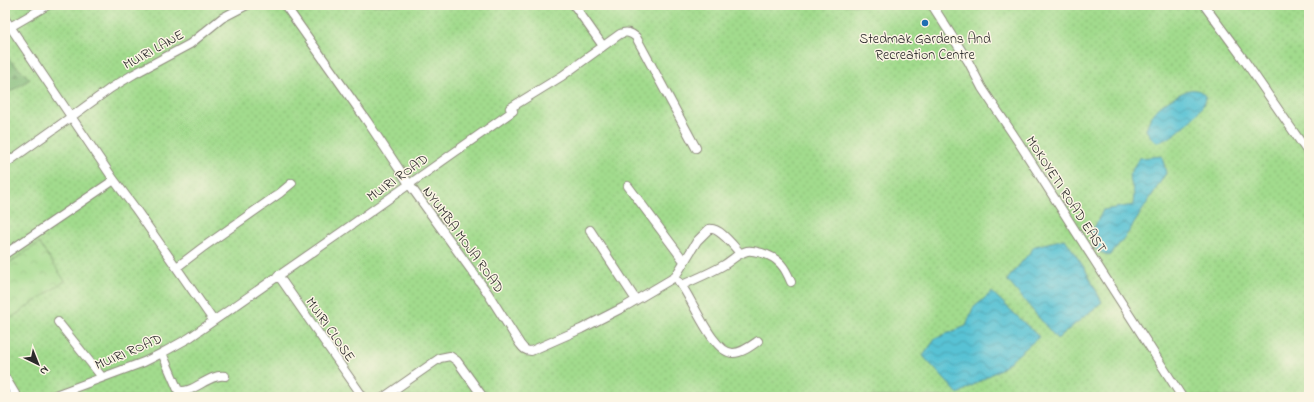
<svg xmlns="http://www.w3.org/2000/svg" width="1314" height="402" viewBox="0 0 1314 402" font-family="'Indie Flower',sans-serif">
  <defs>
    <pattern id="grass-dots" width="8" height="8" patternUnits="userSpaceOnUse"><rect width="8" height="8" fill="#a2db8d"/><path d="M2 2h.1M6 6h.1" fill="none" stroke="#8cbc7a" stroke-width="1.8" stroke-linecap="round"/></pattern>
    <pattern id="forest-firs" width="22" height="20" patternUnits="userSpaceOnUse"><rect width="22" height="20" fill="#81bb78"/><path d="M5 1l3.5 6h-7zM16 11l3.5 6h-7z" fill="#6a9863"/></pattern>
    <pattern id="park-crowns" width="20" height="18" patternUnits="userSpaceOnUse"><rect width="20" height="18" fill="#a2db8d"/><path d="M2 6a3 3 0 1 1 6 0M12 15a3 3 0 1 1 6 0" fill="none" stroke="#8cbc7a"/></pattern>
    <pattern id="water-waves" width="16" height="10" patternUnits="userSpaceOnUse"><rect width="16" height="10" fill="#58c2d4"/><path d="M0 5q4-4 8 0t8 0" fill="none" stroke="#499eac"/></pattern>
  </defs>
  <rect width="100%" height="100%" fill="#fcf5e5"/>
  <filter id="ink" filterUnits="userSpaceOnUse"><feTurbulence type="fractalNoise" baseFrequency=".025" numOctaves="2"/><feDisplacementMap in="SourceGraphic" scale="8" xChannelSelector="R" yChannelSelector="G"/><feConvolveMatrix kernelMatrix="1 2 1 2 8 2 1 2 1" color-interpolation-filters="sRGB"/></filter>
  <filter id="wash" filterUnits="userSpaceOnUse"><feTurbulence type="fractalNoise" baseFrequency=".012" numOctaves="4" result="noise"/><feDisplacementMap in="SourceGraphic" scale="16" xChannelSelector="R" yChannelSelector="G"/><feGaussianBlur stdDeviation="0.9" result="paint"/><feColorMatrix in="noise" values="0 0 0 0 0 0 0 0 0 0 0 0 0 0 0 0 0 1.4 0 .05"/><feComposite in="paint" operator="in"/></filter>
  <g filter="url(#wash)">
    <rect width="100%" height="100%" fill="#f2e9ce"/>
    <path fill="url(#grass-dots)" stroke="#66835c" d="M5,5H1309V397H5Z"/>
    <path fill="url(#forest-firs)" stroke="#567352" d="M5,56L30,79L5,95Z"/>
    <path fill="url(#park-crowns)" stroke="#66835c" d="M39,243L65,281L5,322V266Z"/>
    <path fill="url(#water-waves)" stroke="#427680" d="M1189,90C1196,89 1202,90 1206,98C1205,109 1177,135 1166,139C1163,141 1160,141 1157,142L1152,139L1146,130C1151,108 1170,98 1189,90Z
      M1162,156L1166,173L1128,233L1109,256L1095,249L1092,232L1103,210L1133,205L1134,194L1129,175L1139,158Z
      M1065,239L1085,269L1102,302L1057,339L1007,280L1035,246Z
      M992,292L1039,337L1002,368L958,394L923,356L936,338L966,326L973,308Z"/>
  </g>
  <g filter="url(#ink)">
    <g fill="none" stroke-linecap="round" stroke-linejoin="round">
      <g stroke="#8e8a7c" stroke-width="10">
        <path id="street" d="M285,5L367,121L409,184L487,292L520,344C523,348 525,351 531,351L581,329L626,306L675,277L697,241L709,229C720,227 734,247 741,254
          M574,5L603,46
          M932,5L968,61L982,88L1019,143L1182,397
          M1204,5L1240,54L1309,154
          M5,19L114,180L135,208L213,320
          M10,27L48,5
          M5,164L71,117L111,88L134,74L190,44L222,18L247,5
          M628,186L684,261
          M590,230L636,300
          M5,254L114,180
          M177,267L202,248L280,193L292,183
          M278,275L363,397
          M679,282C692,297 712,353 733,353C742,353 751,346 758,341
          M682,285C696,279 710,273 724,265C731,261 738,253 747,251C752,250 758,252 762,253C779,258 785,267 791,282
          M58,322L102,377
          M162,353L178,390C191,396 209,373 225,376
          M5,377L17,397
          M50,397L144,362L162,353L189,338L343,231L513,111L510,108L562,76L620,34C627,31 631,33 636,37L696,148
          M384,397L440,358L450,356L457,361L483,397"/>
      </g>
      <use href="#street" stroke="#fff" stroke-width="8"/>
    </g>
  </g>
  <circle fill="#1f6fb2" stroke="#fcf5e5" stroke-width="1.5" cx="925" cy="23" r="4"/>
  <g text-anchor="middle" stroke-width="3" stroke-linejoin="round" paint-order="stroke">
    <g font-size="14" fill="#2b2b2b" stroke="#fcf5e5">
      <text x="925" y="43">Stedmak Gardens And<tspan x="925" dy="16">Recreation Centre</tspan></text>
    </g>
    <g font-size="14" fill="#2b2b2b" stroke="#fcf5e5">
      <text transform="translate(153 49) rotate(-29)" y="5">MUIRI LANE</text>
      <text transform="translate(397 177) rotate(-35)" y="5">MUIRI ROAD</text>
      <text transform="translate(1067 194) rotate(57)" y="5">MOKOYETI ROAD EAST</text>
      <text transform="translate(464 239) rotate(54)" y="5">NYUMBA MOJA ROAD</text>
      <text transform="translate(331 329) rotate(55)" y="5">MUIRI CLOSE</text>
      <text transform="translate(128 351) rotate(-23)" y="5">MUIRI ROAD</text>
    </g>
  </g>
  <rect width="1314" height="402" fill="none" stroke="#fcf5e5" stroke-width="20"/>
  <g transform="translate(38 364) rotate(137)" stroke="#fcf5e5" stroke-width="3" paint-order="stroke">
  <path d="M0-3L7 15L0 10L-7 15Z" fill="#2b2b2b"/>
  <text y="-6" font-size="11" font-weight="bold" text-anchor="middle" fill="#2b2b2b">N</text>
  </g>
</svg>
